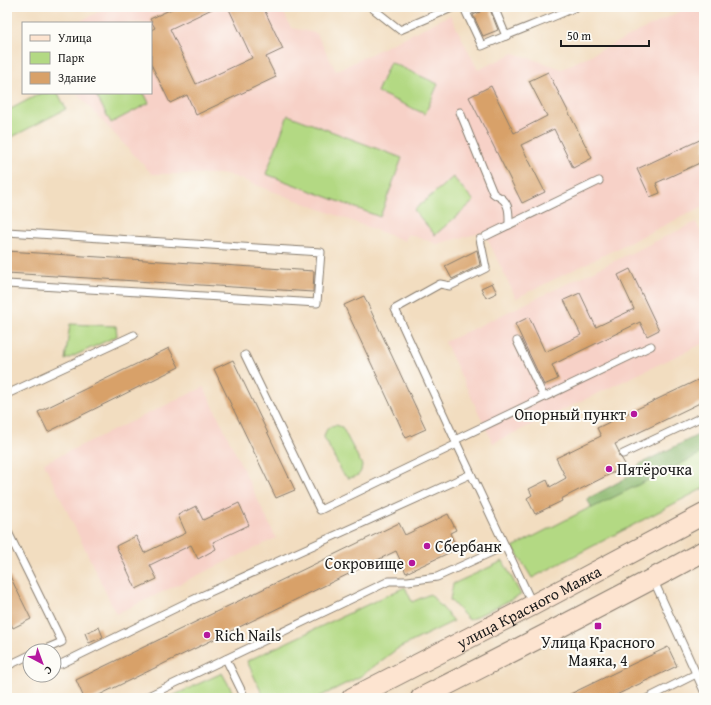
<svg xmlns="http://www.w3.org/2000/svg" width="711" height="705" font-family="'Gentium Book Plus',serif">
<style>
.built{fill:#f7d1c7}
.green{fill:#b3d983;stroke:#687a50}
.forest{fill:#8eb971;stroke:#556a46}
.building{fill:#d8a169}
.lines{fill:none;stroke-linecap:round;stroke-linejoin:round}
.lane-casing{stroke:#877c6e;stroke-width:9}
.secondary-casing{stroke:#877c6e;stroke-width:22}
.lane{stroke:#fff;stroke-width:7}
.secondary{stroke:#fde4d0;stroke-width:20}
.poi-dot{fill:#b5179e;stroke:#fdfcf7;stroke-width:1.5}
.labels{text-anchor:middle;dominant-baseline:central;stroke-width:4;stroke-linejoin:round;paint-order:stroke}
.poi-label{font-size:16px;fill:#1c1c1c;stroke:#fdfcf7;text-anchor:start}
.street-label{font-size:16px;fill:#1c1c1c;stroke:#fdfcf7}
</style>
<rect width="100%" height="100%" fill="#fdfcf7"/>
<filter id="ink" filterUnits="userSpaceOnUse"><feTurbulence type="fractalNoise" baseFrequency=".025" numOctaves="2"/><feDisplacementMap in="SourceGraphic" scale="8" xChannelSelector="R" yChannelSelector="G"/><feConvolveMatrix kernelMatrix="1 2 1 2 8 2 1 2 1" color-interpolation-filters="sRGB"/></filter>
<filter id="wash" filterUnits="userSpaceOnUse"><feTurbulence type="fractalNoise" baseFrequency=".012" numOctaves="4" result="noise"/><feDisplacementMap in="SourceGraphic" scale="16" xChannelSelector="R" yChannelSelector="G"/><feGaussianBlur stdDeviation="0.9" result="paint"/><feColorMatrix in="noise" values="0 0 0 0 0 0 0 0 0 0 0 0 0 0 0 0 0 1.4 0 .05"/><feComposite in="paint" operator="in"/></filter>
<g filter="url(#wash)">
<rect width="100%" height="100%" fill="#f2ddc0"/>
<g class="built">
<polygon points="108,7 281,7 291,28 316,33 336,71 450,15 478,70 514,53 562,69 689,7 704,7 704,206 516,298 484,232 437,244 408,234 405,241 227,174 152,174 76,93 151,93 151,23 79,23 84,19"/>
<polygon points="696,222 704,239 704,343 493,443 445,342"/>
<polygon points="204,387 276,538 116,614 44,463"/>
</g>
<g class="green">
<polygon points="390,62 438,84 425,114 377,92"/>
<polygon points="41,93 58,93 66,109 10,138 7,133 7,111"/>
<polygon points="95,93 144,93 149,103 111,123"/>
<polygon points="288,115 402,158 380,217 266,174"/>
<polygon points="453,177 474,201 435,235 414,210"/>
<polygon points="70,324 116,326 117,336 65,360"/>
<path d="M336,425L342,427L362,465C361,475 358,477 348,478L343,474L324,437C326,429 328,426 336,425Z"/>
<polygon points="704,449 704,488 532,578 513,547"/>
<polygon points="503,561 521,595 469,620 450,600 453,584"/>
<polygon points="405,587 412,602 430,594 454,621 397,649 361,676 317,698 264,698 247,661"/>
<polygon points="222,673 236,698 168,698"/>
</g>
<polygon class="forest" points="704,432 704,452 592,508 587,499 632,475 640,464"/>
<g id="blocks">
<g class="building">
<polygon points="176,7 216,7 170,29 196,84 252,58 228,7 263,7 283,49 266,57 276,77 196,115 187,95 170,103 151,64 151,30 155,28 150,19"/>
<polygon points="486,7 489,7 498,30 483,36 473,15 480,12 483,8"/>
<polygon points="548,72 592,158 573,168 554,129 521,145 545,192 522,203 469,97 491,86 514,133 547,116 529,81"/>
<polygon points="704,138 704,161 656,183 660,193 650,197 637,169"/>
<polygon points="477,250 480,265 452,279 445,266"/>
<polygon points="7,251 314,271 313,292 7,273"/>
<polygon points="630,269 659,330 647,336 640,322 552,365 558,379 544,385 515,324 529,317 545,352 581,335 564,300 580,293 596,327 634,309 618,275"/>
<polygon points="492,283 497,293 486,298 481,288"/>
<polygon points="364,296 426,429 406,438 344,305"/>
<polygon points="169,348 179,367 48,432 38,412"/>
<polygon points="233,360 295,490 276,498 214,369"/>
<polygon points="704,377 704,401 615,444 619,452 619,456 622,459 626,466 561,499 562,501 535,514 527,498 532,495 529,489 547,480 550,487 566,478 556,458 601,436 597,428"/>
<polygon points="239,503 249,525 213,542 216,549 198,559 191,545 150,565 157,579 136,589 116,546 136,536 144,553 186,533 178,515 196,506 203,520"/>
<polygon points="448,514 456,530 450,533 457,549 406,573 396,551 93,698 84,698 76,680 399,523 405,535"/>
<polygon points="7,570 31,619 13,628 7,615"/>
<polygon points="99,627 103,637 89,643 85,633"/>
<polygon points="668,647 677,666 610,698 562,698"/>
</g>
</g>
</g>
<g filter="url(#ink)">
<use href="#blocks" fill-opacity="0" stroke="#877c6e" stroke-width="1"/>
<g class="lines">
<g class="lane-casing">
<g id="lane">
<polyline points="371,7 400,30 454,7"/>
<path d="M478,7L466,12L482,46C513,32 545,21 576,7"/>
<polyline points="494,7 506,36"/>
<path d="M460,112L493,193C495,195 498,196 501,198C510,204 509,215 509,225"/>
<polyline points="7,232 321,252 317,303 7,284"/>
<polyline points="486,236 599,181"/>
<polyline points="480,239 486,268 450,286 440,284 395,309 457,444 532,603"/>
<polyline points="517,341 544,397"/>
<polyline points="245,355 320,510 457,444"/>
<polyline points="7,394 134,335"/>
<polyline points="455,440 651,346"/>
<polyline points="623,454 704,416"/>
<polyline points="7,530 62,642 41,651"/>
<polyline points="653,579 704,691"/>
<polyline points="226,659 245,698"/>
<polyline points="61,664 188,602 471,474"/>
<polyline points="7,666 30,655"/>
<polyline points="144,698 389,581 408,581 437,577 505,546"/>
<polyline points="648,698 696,674 704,675"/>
</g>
</g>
<g class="secondary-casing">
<g id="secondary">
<path id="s1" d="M352,698L533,605L704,514"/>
<path d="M421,698C516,650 611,602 704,551"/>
</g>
</g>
<use href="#lane" class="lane"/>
<use href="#secondary" class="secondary"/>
</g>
</g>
<g class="poi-dot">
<circle cx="634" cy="414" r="4"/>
<circle cx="609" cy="469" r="4"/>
<circle cx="427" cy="546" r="4"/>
<circle cx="412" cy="563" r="4"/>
<rect x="594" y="622" width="8" height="8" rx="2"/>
<circle cx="207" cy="635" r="4"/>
</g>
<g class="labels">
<g class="poi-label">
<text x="626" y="414" text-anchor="end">Опорный пункт</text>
<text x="617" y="469">Пятёрочка</text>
<text x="435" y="546">Сбербанк</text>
<text x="404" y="563" text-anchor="end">Сокровище</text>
<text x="215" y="635">Rich Nails</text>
<text x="598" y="642" text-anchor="middle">Улица Красного<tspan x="598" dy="18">Маяка, 4</tspan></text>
</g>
<g class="street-label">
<text stroke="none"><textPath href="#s1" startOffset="199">улица Красного Маяка</textPath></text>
</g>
</g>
<rect width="711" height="705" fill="none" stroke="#fdfcf7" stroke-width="24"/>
<rect x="22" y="22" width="130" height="72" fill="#fdfcf7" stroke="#a3a29f"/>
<rect x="30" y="35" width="20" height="6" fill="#fde4d0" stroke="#a3a29f"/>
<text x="58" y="42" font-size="12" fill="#1c1c1c">Улица</text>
<rect x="30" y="52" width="20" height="12" fill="#b3d983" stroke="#a3a29f"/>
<text x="58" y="62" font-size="12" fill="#1c1c1c">Парк</text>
<rect x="30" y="72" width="20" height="12" fill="#d8a169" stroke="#a3a29f"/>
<text x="58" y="82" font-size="12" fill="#1c1c1c">Здание</text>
<g transform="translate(42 663) rotate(139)"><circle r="19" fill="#fdfcf7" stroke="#a3a29f"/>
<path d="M0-3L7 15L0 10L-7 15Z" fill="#b5179e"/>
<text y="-6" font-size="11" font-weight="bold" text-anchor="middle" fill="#1c1c1c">С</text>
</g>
<path d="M561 40v6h88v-6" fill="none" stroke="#1c1c1c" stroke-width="2"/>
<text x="567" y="40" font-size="12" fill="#1c1c1c" stroke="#fdfcf7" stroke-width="3" paint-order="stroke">50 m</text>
</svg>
